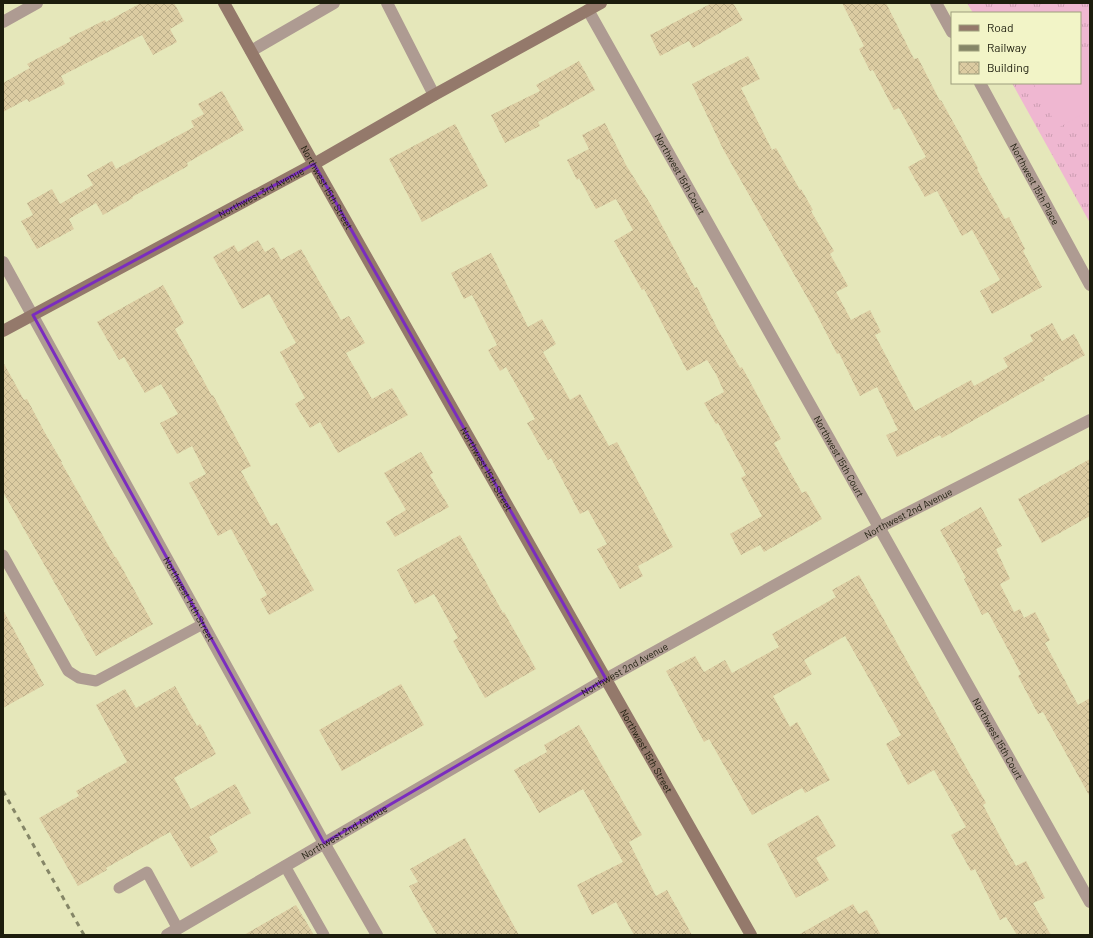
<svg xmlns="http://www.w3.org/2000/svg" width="1093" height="938" font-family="Barlow,sans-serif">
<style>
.grass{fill:url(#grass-tufts)}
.garden{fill:#efb7d1}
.building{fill:url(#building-cross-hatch)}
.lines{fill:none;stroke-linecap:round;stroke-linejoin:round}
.lane{stroke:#ae9b92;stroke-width:11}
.street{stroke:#ae9b92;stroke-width:12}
.secondary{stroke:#94796b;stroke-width:12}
.rail{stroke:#858667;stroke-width:3;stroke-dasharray:5 5;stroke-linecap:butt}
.marked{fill:none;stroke:#7b2cbf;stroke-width:3;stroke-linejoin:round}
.labels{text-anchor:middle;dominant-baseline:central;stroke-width:3.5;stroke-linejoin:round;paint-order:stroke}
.street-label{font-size:10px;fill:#1d1d0d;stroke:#f2f4c7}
</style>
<defs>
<pattern id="grass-tufts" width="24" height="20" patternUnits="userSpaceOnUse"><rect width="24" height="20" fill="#efb7d1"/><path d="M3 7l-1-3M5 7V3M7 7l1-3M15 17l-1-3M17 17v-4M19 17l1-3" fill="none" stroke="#cc9db2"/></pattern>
<pattern id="building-cross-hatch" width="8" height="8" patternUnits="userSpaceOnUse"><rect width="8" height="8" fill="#dccca2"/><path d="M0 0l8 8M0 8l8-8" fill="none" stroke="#bcaf8a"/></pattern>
</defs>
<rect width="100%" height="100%" fill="#e5e7ba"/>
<polygon class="grass" points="967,3 1090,3 1090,223 1012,83 1080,83 1080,13 973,13"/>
<polygon class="garden" points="1090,46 1090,110 1058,128 1033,83 1080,83 1080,51"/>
<g class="building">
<polygon points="141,3 174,3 184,21 170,29 177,42 153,55 142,35 61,76 65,84 29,102 27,99 3,112 3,83 30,68 27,64 71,41 69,38 105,20 106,22"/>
<polygon points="712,3 733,3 743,20 693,48 689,41 660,56 650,35"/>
<polygon points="842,3 886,3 914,59 918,58 940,101 941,100 957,129 978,168 977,169 1005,219 1009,217 1025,249 1023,251 1042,287 992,314 980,291 1000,280 972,230 962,236 937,191 925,197 908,167 926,157 899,108 894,110 873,70 870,71 859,49 864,46"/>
<polygon points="748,56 760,79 741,88 772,150 776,148 800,190 801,189 813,210 811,211 834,251 830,254 848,286 836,292 851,320 870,310 881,332 875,335 915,411 971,380 974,386 1008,367 1003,358 1033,341 1030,335 1052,323 1062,341 1074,334 1085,355 1043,378 1045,380 942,438 940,435 897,457 886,435 898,430 877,387 860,396 839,353 837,354 816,313 723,149 692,84"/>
<polygon points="579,61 595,90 538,122 540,126 505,143 491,115 540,91 536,85"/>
<polygon points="222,91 244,130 187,163 188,166 132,197 133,198 103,215 96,203 69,219 74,229 37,249 21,221 33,215 27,203 52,189 60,204 93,185 87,175 112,161 116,169 194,127 191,121 204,114 198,104"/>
<polygon points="605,123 626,165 651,205 695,288 697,287 717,328 740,368 742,367 781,439 774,443 802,493 806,491 822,519 764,552 760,545 741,555 730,534 762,516 741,478 746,475 718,423 716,424 704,403 724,392 716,374 707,360 687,371 644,289 642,290 614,241 633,230 616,199 596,209 579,178 577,180 567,160 589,149 582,135"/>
<polygon points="455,124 488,186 422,222 389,159"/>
<polygon points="258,240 265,252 274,247 281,260 301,249 341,320 349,316 365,343 346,353 372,399 392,388 408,415 338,453 320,422 310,428 295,404 305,398 280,352 296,343 269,294 242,309 213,257 234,245 238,252"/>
<polygon points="491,253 528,327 542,319 556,344 543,352 570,400 580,394 609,446 617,442 673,547 638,566 643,576 620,589 597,549 607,544 588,510 580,514 551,458 548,460 527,423 535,419 506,367 500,371 488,350 497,345 472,295 464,299 451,273"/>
<polygon points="163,285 184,323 175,329 212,396 213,395 251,466 241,471 271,526 277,523 314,590 269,615 260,599 267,595 231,529 218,536 189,483 206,474 192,446 177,454 160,423 178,414 161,384 145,393 124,357 119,360 97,322"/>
<polygon points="3,362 24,400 27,399 45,433 62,462 61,462 115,557 116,557 153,624 96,656 3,492"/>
<polygon points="421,452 433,473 430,475 449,507 395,537 386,522 406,510 384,473"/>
<polygon points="1090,459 1090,516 1042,543 1018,499"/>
<polygon points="981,507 1002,546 996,549 1010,579 1000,584 1014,612 1020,609 1024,618 1035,612 1050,640 1045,643 1078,705 1090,698 1090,797 1043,712 1038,714 1018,676 1021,674 988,612 982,615 964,579 966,578 940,530"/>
<polygon points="460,535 503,613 504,612 536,669 485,698 453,641 458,638 434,594 415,604 397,570"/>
<polygon points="859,575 986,803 983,805 1016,866 1026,861 1045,898 1033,903 1051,935 1017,935 1006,917 1000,920 975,869 971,871 951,835 966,827 934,770 908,785 886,744 901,735 845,636 804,660 812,674 773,696 790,727 797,722 830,780 805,793 802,788 752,815 709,739 704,742 666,671 695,656 704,672 725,660 732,673 779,647 772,634 836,597 832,590"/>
<polygon points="3,610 44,685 3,708"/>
<polygon points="401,684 424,725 342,771 319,730"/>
<polygon points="175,686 197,726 200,724 216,754 174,778 191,809 235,784 251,813 209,837 218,852 191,868 170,832 106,868 107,870 78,886 39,818 79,796 76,791 127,762 96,705 125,689 136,708"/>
<polygon points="579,725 642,835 629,842 656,896 667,890 692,935 634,935 616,902 592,915 577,885 623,862 583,789 539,813 514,770 547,752 544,745"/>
<polygon points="818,815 836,846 816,858 829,880 796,898 767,844"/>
<polygon points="465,838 489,881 519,935 437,935 421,908 409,886 418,882 410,869"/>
<polygon points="853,904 859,914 867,910 881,935 798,935"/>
<polygon points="296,905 314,935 244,935"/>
</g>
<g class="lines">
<g class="lane">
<polyline points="3,555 68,671 79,678 96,681 203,624"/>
<polyline points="285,866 324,935"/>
<polyline points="119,888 147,872 178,929"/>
</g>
<g class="street">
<polyline points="387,3 434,95"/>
<polyline points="936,3 952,32"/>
<path id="s1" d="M588,10L1090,902"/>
<polyline points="3,22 37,3"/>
<polyline points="251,51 334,3"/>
<path id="s2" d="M980,83L1090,285"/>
<path id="s3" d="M3,262L324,843L377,935"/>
<path id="s4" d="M167,935L606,679L880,527L1090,420"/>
</g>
<g class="secondary">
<path id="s5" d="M224,3L321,177L751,935"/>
<path id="s6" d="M3,331L314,164L434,95L601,3"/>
</g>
<polyline class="rail" points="3,791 84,935"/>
</g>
<path class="marked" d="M314,164L606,679L324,843L33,315Z"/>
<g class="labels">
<g class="street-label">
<text stroke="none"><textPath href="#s1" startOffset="188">Northwest 15th Court</textPath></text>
<text stroke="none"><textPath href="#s2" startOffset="115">Northwest 15th Place</textPath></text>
<text stroke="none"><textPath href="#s5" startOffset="211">Northwest 15th Street</textPath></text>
<text stroke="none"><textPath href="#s6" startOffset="293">Northwest 3rd Avenue</textPath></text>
<text stroke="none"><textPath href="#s1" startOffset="512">Northwest 15th Court</textPath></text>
<text stroke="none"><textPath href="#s5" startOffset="535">Northwest 15th Street</textPath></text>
<text stroke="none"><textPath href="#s4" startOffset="853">Northwest 2nd Avenue</textPath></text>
<text stroke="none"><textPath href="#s3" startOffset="385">Northwest 14th Street</textPath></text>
<text stroke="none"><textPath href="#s4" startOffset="529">Northwest 2nd Avenue</textPath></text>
<text stroke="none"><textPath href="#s1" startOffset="836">Northwest 15th Court</textPath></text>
<text stroke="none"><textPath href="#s5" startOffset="859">Northwest 15th Street</textPath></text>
<text stroke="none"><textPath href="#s4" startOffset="205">Northwest 2nd Avenue</textPath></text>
</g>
</g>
<rect width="1093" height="938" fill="none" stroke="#1d1d0d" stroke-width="8"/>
<rect x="951" y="12" width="130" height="72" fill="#f2f4c7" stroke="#9d9e7d"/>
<rect x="959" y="25" width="20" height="6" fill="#94796b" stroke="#9d9e7d"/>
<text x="987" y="32" font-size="12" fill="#1d1d0d">Road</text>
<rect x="959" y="45" width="20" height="6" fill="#858667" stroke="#9d9e7d"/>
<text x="987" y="52" font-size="12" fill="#1d1d0d">Railway</text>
<rect x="959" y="62" width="20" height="12" fill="url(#building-cross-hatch)" stroke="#9d9e7d"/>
<text x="987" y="72" font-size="12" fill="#1d1d0d">Building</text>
</svg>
